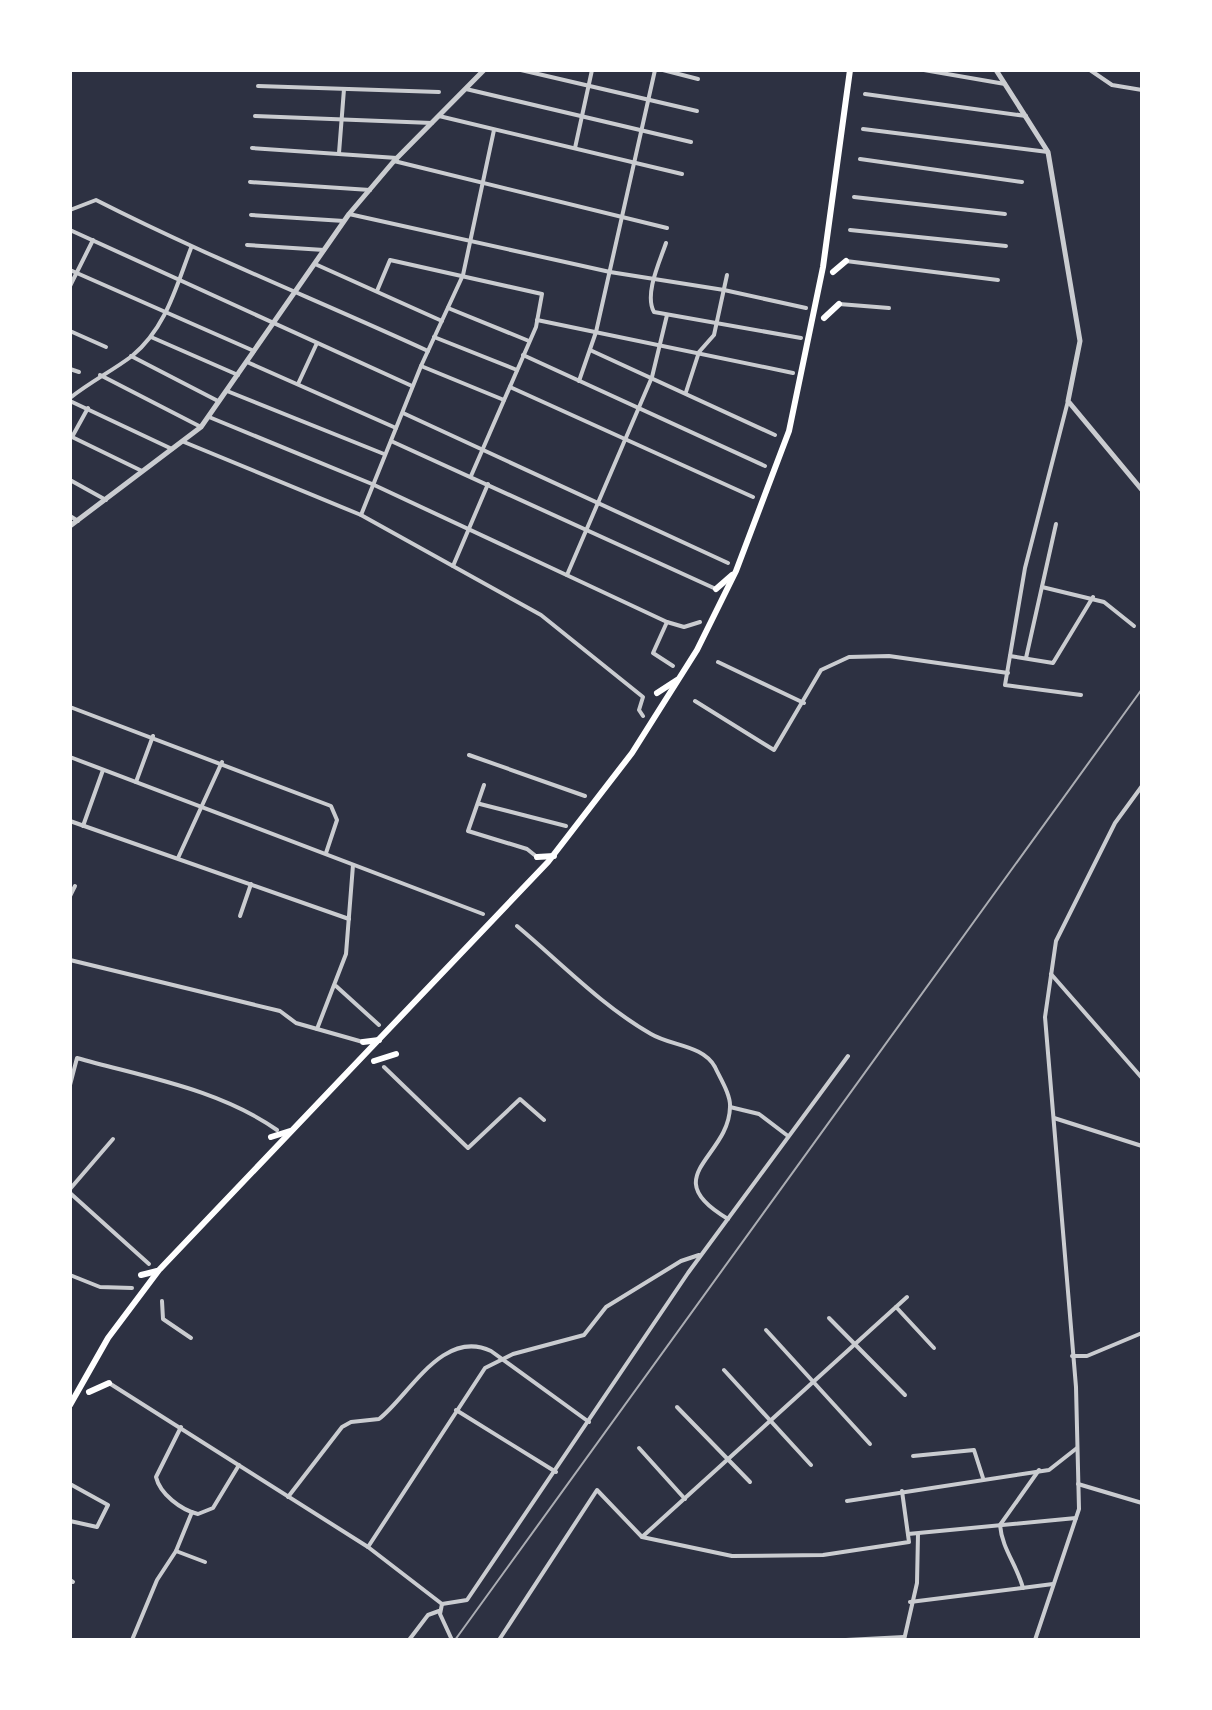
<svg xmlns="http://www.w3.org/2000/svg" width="1212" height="1710" font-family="'Titillium Web',sans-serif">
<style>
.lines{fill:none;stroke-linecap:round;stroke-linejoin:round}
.minor{stroke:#caccd0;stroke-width:4}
.tertiary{stroke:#caccd0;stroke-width:5}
.trunk{stroke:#fff;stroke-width:6}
.rail{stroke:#abadb3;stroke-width:2}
</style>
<rect width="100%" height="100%" fill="#2d3142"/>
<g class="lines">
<g class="minor">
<polyline points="521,70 697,111"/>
<polyline points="663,70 698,79"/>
<polyline points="924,70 1005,84"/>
<polyline points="1090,70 1112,85 1142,90"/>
<polyline points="258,86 439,92"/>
<polyline points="466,89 691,142"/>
<polyline points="865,94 1026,116"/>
<polyline points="255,116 432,123"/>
<polyline points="439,116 682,174"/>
<polyline points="863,129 1048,152"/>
<polyline points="252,148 397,158"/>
<polyline points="575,148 592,70"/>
<polyline points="339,153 344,89"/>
<polyline points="860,159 1022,182"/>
<polyline points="394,161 667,228"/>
<polyline points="250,182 370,190"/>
<polyline points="854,197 1005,214"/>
<path d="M70,210L96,200C204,255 317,300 428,351"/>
<polyline points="349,214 610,272 724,290 806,308"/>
<polyline points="251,215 344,221"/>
<polyline points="70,230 412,386"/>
<polyline points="850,230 1006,246"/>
<path d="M666,243C660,261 644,294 654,312L801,338"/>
<polyline points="247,245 324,250"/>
<polyline points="846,261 998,280"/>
<polyline points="315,264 442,321"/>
<polyline points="70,270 254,351"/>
<polyline points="70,286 93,240"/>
<polyline points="377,291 390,260 542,294 536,327 471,476"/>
<polyline points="839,304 889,308"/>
<polyline points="448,308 529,341"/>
<polyline points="537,320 793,373"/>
<polyline points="70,331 106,347"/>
<polyline points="151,337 238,375"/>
<polyline points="434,337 517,370"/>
<polyline points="590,350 775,435"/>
<polyline points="523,355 765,466"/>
<polyline points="131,356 218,401"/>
<polyline points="247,362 396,428"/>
<polyline points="421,366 504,400"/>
<polyline points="70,369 79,372"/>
<polyline points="100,375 201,427"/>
<polyline points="579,381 596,332 655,70"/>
<polyline points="298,384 317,343"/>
<polyline points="510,387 753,497"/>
<polyline points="227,391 384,454"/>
<polyline points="686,392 699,352 714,335 727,275"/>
<path d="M70,398C90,382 112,371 132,356C166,328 176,287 191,248"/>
<polyline points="70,401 172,449"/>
<polyline points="1068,401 1025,568 1005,685 1081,695"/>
<polyline points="403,413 728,563"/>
<polyline points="209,417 372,484 667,622 684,627 700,622"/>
<polyline points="70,436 142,471"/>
<polyline points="72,437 88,408"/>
<polyline points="391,441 716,589"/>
<polyline points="184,442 361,515 541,615 643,697 639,710 643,716"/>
<polyline points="70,480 106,500"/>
<polyline points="361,515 421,366 463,275 494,130"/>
<polyline points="70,516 78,521"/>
<polyline points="453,566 488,484"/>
<polyline points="567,575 652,377 667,315"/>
<polyline points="1042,587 1104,602 1134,626"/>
<polyline points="667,622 653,653 673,666"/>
<polyline points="1010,656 1053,663 1093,597"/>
<polyline points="1026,658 1056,524"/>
<polyline points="718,662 804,703"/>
<polyline points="695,701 774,750 821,670 849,657 889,656 1008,673"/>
<polyline points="70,707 331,806 337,820 326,853"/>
<polyline points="469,755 585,796"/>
<polyline points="70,757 483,914"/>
<polyline points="136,782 153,736"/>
<polyline points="484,785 468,831 527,849 537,857"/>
<polyline points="480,804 566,826"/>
<polyline points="70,821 349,919"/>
<polyline points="83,826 103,770"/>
<polyline points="178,858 222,762"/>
<polyline points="70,896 75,886"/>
<polyline points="240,916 251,884"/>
<path d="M517,926C560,962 602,1006 651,1034C671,1046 703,1045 715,1067C720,1078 731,1095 730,1107C729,1158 655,1176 728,1219"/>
<polyline points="70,960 280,1011 296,1023 363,1042"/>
<polyline points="1051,974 1142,1078"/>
<polyline points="336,986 379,1025"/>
<polyline points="317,1029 346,954 353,865"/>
<polyline points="384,1067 468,1148 520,1099 544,1120"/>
<path d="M70,1085L77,1058C144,1077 219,1089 277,1130"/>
<polyline points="730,1107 759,1114 788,1136"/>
<polyline points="1054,1118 1142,1146"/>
<polyline points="70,1189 113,1139"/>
<polyline points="70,1193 149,1264"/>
<polyline points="70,1275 100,1287 132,1288"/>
<polyline points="162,1301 163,1319 191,1338"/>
<polyline points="896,1307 934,1348"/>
<polyline points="829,1318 905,1395"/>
<polyline points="766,1330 870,1444"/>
<polyline points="1072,1356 1087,1356 1142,1333"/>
<polyline points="724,1370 811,1465"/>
<polyline points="109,1383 368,1547 442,1604"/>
<polyline points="677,1407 750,1482"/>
<polyline points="456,1410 556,1472"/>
<path d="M181,1427L156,1477C160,1494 181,1510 198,1514L213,1508L239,1465"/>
<polyline points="639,1448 685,1499"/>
<polyline points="913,1456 974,1450 983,1478"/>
<polyline points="70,1484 108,1505 97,1527 70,1521"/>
<polyline points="1078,1484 1142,1503"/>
<path d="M288,1497L342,1427L351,1422L379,1419C409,1396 442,1328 491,1351L589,1422"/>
<polyline points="847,1501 1049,1470 1077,1448"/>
<polyline points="192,1512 176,1551 205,1562"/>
<polyline points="908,1534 1076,1518"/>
<polyline points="642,1537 907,1297"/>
<polyline points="368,1547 485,1368 513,1354 584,1335 606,1307 681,1261 699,1255"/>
<polyline points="70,1580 73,1582"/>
<path d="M1023,1588C1017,1565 1002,1549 1000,1525L1039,1470"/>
<polyline points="910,1602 1053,1584"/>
<polyline points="442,1604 467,1600 688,1273 848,1056"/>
<polyline points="442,1604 440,1614 452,1640"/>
<polyline points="132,1640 157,1580 176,1551"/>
<polyline points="409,1640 428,1615 439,1611"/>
<polyline points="499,1640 597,1490 642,1537 732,1556 823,1555 909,1542 902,1491"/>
<polyline points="846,1640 904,1637"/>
<polyline points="904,1640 917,1583 918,1534"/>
<polyline points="1035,1640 1079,1509 1076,1387 1045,1017 1056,941 1115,823 1142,786"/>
</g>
<g class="tertiary">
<polyline points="996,70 1048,152 1080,341 1068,401 1142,490"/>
<polyline points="70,526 201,427 349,214 394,161 484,70"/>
</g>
<g class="trunk">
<polyline points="833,272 846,261"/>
<polyline points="824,318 839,304"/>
<polyline points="716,589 732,575"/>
<polyline points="657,693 677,680"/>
<polyline points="537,857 554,856"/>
<polyline points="363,1042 379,1040"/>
<polyline points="374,1061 396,1054"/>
<polyline points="271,1137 290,1131"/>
<polyline points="141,1275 157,1271"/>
<polyline points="89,1392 109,1383"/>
<polyline points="70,1405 108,1338 159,1270 548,862 632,753 697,650 736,571 789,431 823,267 850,70"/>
</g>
<polyline class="rail" points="455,1640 1142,689"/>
</g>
<rect width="1212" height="1710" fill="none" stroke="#ffffff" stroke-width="144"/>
</svg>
